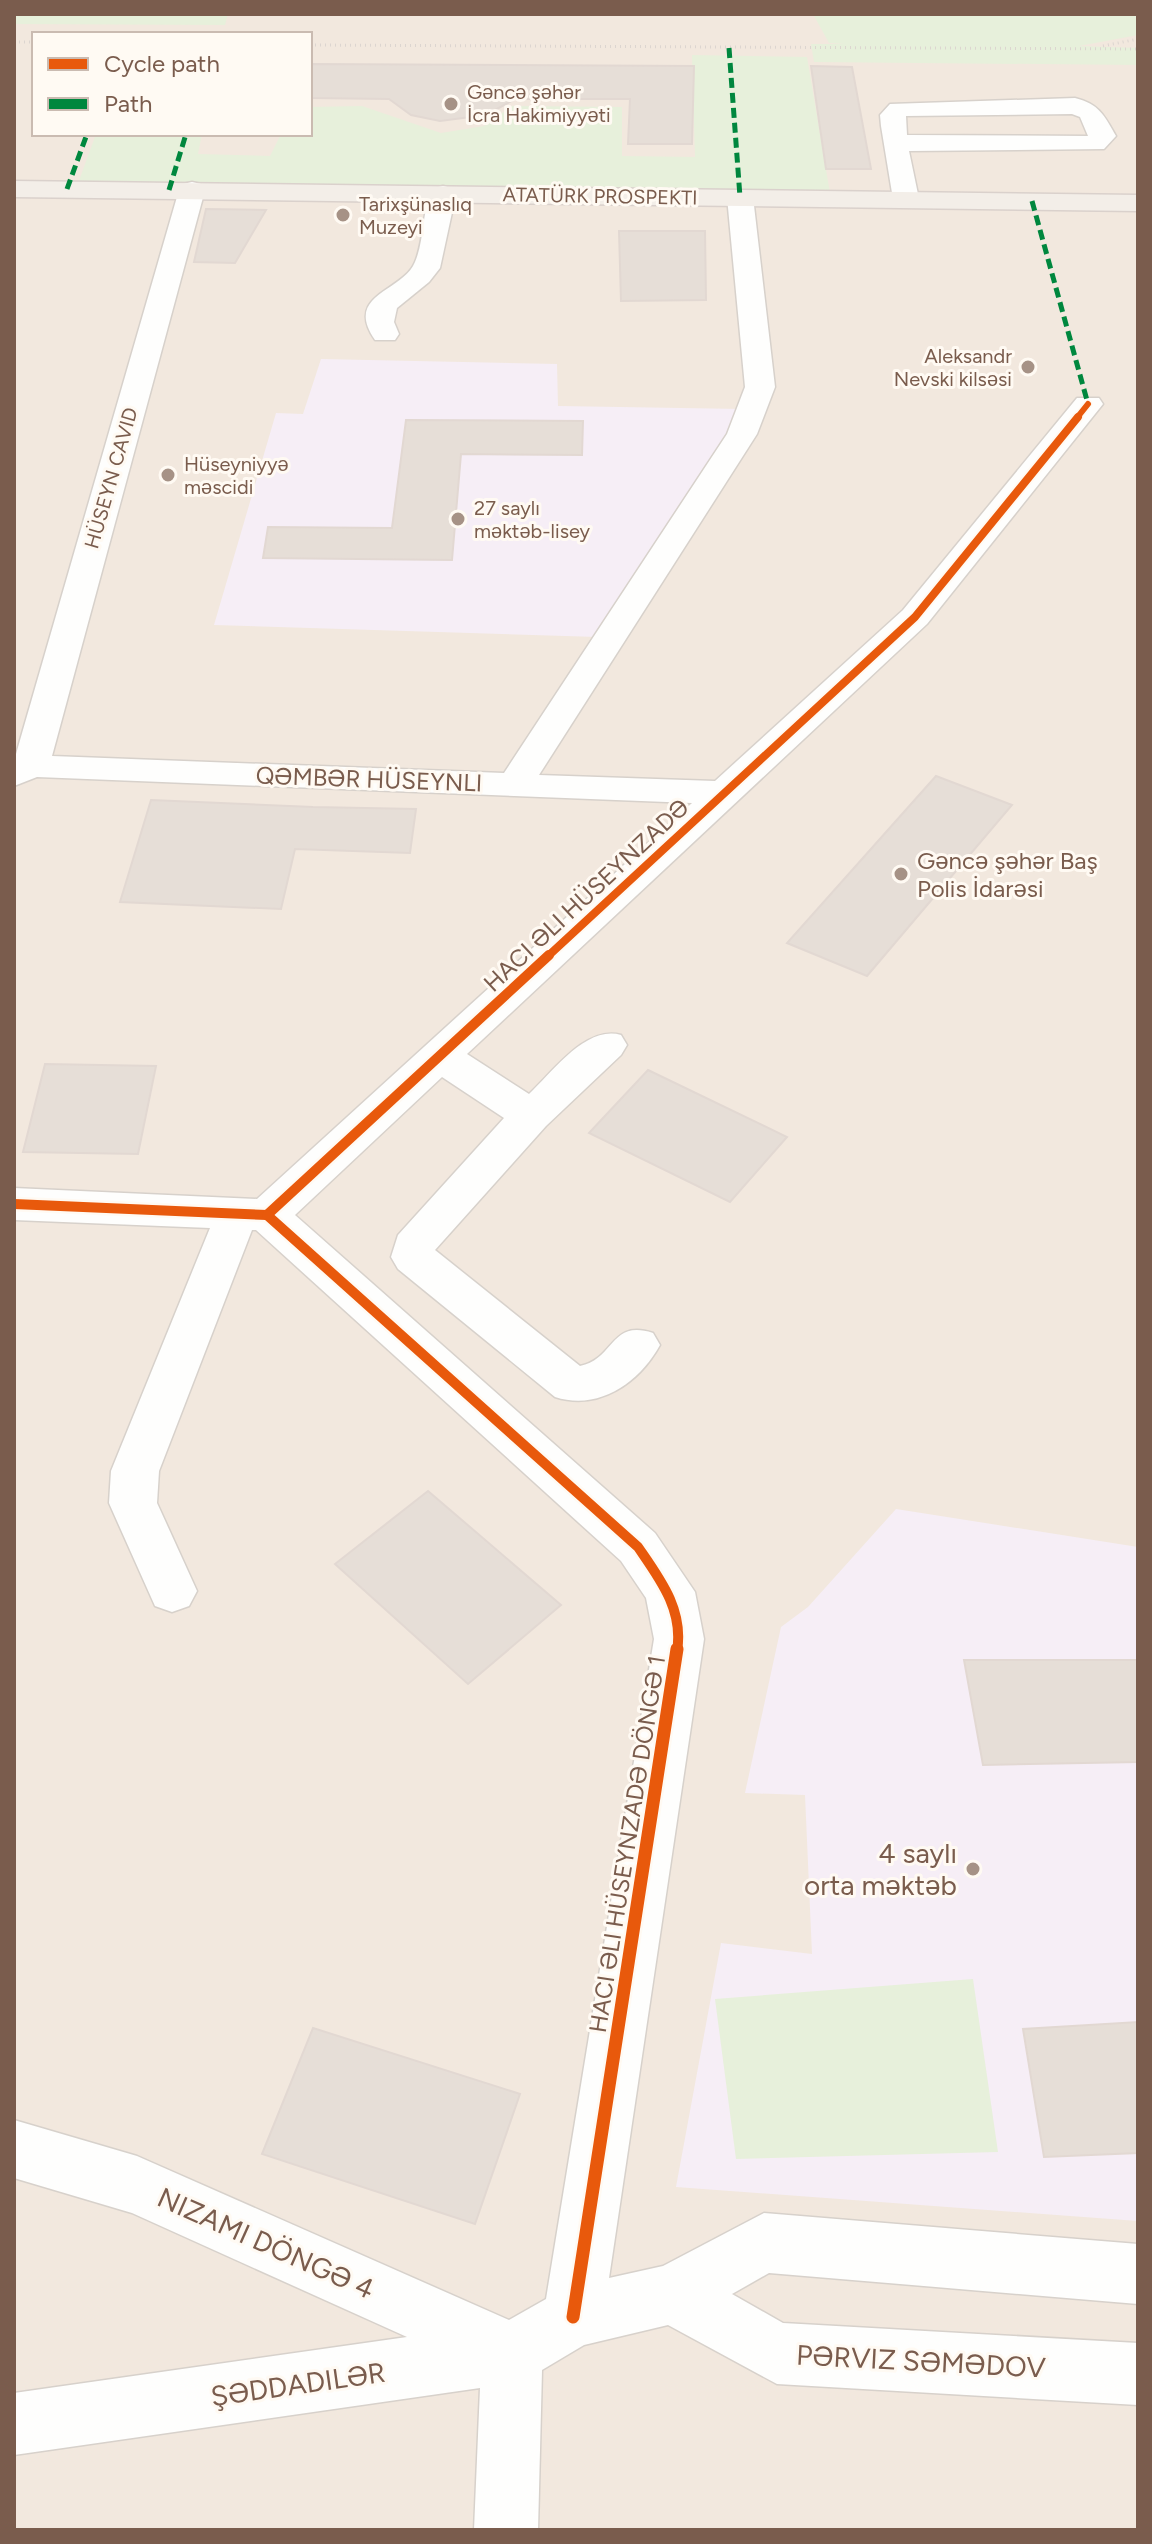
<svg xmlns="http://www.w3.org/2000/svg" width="1152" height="2544" font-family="Figtree,sans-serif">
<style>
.residential{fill:#f2e8de;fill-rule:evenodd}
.education{fill:#f6eef6}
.green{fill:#e7f0db}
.building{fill:#e6ded7;stroke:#e2d8d2;stroke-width:2}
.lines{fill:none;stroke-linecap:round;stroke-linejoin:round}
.minor-casing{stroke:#d7d1cb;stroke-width:3}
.major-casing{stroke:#dad1cc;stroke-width:3}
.path{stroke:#dcd5d0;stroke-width:3;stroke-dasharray:1 4;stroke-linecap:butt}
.minor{fill:#fefefd;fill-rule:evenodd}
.major{fill:#f3eee8;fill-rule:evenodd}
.quiet{stroke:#00873e;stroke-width:5;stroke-dasharray:10 5;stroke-linecap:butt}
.cycleway-far3-casing{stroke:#fffaf3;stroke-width:9}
.cycleway-far2-casing{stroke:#fffaf3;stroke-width:12}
.cycleway-far1-casing{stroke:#fffaf3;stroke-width:15}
.cycleway-casing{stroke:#fffaf3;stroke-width:18}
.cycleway-far3{stroke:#e8590c;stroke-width:6}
.cycleway-far2{stroke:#e8590c;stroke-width:8}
.cycleway-far1{stroke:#e8590c;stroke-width:10}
.cycleway{stroke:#e8590c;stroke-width:13}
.poi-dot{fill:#a69286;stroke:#fffaf3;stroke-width:3}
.labels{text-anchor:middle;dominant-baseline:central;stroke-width:6;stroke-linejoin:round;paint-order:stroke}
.far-poi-label{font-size:20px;fill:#7a5c4d;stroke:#fffaf3;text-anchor:start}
.far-street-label{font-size:20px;fill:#7a5c4d;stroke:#fffaf3}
.street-label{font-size:24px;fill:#7a5c4d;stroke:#fffaf3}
.poi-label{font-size:24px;fill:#7a5c4d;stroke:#fffaf3;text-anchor:start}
.near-poi-label{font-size:28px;fill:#7a5c4d;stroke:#fffaf3;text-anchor:end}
.near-street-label{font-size:28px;fill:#7a5c4d;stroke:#fffaf3}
</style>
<rect width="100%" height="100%" fill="#f9f5f0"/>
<path class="residential" d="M14,14H1138V2530H14ZM34,34H310V134H34Z"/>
<g class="education">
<polygon points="321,359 557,364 558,406 742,409 598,637 214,625 276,413 303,414"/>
<polygon points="896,1509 1138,1547 1138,2221 676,2187 721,1943 812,1954 805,1795 745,1793 781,1627 808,1607"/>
</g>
<g class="green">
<polygon points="14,14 228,14 225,25 14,24"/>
<polygon points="813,14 1138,14 1138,35 1079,46 1138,48 1138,65 814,62 811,44 845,44 829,43"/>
<polygon points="692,55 807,57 830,193 77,186 96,134 202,134 198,154 270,156 281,134 310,134 310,107 362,106 441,133 484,126 512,106 622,107 622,156 695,157"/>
<polygon points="973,1979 998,2152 736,2159 715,1999"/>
</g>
<g class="building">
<polygon points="310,64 694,66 692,144 628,144 630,99 515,99 486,115 440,121 411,115 389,99 310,98"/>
<polygon points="811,66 852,67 871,169 826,169"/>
<polygon points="206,209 266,210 235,263 194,262"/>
<polygon points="619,231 705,231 706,300 621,301"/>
<polygon points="406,420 583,421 582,455 461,454 452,560 263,558 268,527 392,528"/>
<polygon points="936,776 1012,805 867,976 787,943"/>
<polygon points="151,800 313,807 416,809 410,853 295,849 281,909 120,902"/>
<polygon points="45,1064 156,1066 138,1154 23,1152"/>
<polygon points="648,1070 787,1137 730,1202 589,1133"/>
<polygon points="428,1491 561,1605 468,1684 335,1564"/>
<polygon points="964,1660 1138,1660 1138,1762 983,1765"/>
<polygon points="1138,2022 1138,2153 1044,2157 1023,2029"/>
<polygon points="313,2028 520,2094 475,2224 262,2154"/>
</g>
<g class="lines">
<g class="minor-casing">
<g id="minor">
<path d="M1075,98C1099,104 1104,115 1116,136L1104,149L909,151L919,199L915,205H897L893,199L881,126L880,115L890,104ZM1072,114L1080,117L1088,136L907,135L906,116Z"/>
<path d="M192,182L201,184L205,190L52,756L504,773L727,434L745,387L727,197L731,191H749L753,197L775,387L757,434L539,775L715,781L903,610L1077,398H1099L1103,404L927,624L467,1054L529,1094C553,1072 586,1025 621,1035L627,1045L621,1055L546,1126L435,1250L580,1366C615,1359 610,1319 653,1333L660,1345C639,1383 599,1411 555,1397L398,1269L391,1257L398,1235L504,1118L442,1077L295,1215L655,1533L695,1592L704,1639L609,2278L663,2266L764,2213L1138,2244V2304L769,2273L732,2294L783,2323L1138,2343V2405L777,2384L668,2325L584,2345L542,2370L538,2530H474L480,2388L14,2455V2393L407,2337L132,2213L14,2178V2120L137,2156L509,2320L546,2299L654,1639L646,1598L621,1561L256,1230H252L159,1471L157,1503L197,1591L189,1606L172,1612L155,1606L109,1503L111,1471L210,1228L14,1220V1188L257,1199L692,803L37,777L14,786V761L179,190L183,184Z"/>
<path d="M443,186L452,188L456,194L440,268L429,282L397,308L394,322L399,334L395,340H375C343,294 403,292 415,262C424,241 422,216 430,194L434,188Z"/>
</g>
</g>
<g class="major-casing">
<polygon id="major" points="14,181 1138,195 1138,211 14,197"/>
</g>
<g class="path">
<polyline points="14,42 34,42"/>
<polyline points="310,45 1138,49"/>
<polyline points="1103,46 1138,39"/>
</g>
<use href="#minor" class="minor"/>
<use href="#major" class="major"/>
<g class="quiet">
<polyline points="729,48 740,197"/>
<polyline points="67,189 87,134"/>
<polyline points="169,190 186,134"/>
<polyline points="1032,201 1088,404"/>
</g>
<g class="cycleway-far3-casing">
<polyline id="cycleway-far3" points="1076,419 1088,404"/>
</g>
<g class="cycleway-far2-casing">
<polyline id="cycleway-far2" points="547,957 915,617 1078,417"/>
</g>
<g class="cycleway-far1-casing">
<g id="cycleway-far1">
<polyline points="14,1204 267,1215 549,955"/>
<path d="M267,1215L638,1547C660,1579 684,1610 677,1651"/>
</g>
</g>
<g class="cycleway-casing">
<polyline id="cycleway" points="573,2317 677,1649"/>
</g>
<use href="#cycleway-far3" class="cycleway-far3"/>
<use href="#cycleway-far2" class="cycleway-far2"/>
<use href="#cycleway-far1" class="cycleway-far1"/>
<use href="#cycleway" class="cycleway"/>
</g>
<g class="poi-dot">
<circle cx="451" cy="104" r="8"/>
<circle cx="343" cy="215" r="8"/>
<circle cx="1028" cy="367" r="8"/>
<circle cx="168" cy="475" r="8"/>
<circle cx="458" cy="519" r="8"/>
<circle cx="901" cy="874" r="8"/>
<circle cx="973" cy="1869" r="8"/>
</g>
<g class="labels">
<g class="far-poi-label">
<text x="467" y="92">Gəncə şəhər<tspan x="467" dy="23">İcra Hakimiyyəti</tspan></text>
<text x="359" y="204">Tarixşünaslıq<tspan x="359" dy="23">Muzeyi</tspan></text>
<text x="1012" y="356" text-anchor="end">Aleksandr<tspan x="1012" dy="23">Nevski kilsəsi</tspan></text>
<text x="184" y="464">Hüseyniyyə<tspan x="184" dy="23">məscidi</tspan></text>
<text x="474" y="508">27 saylı<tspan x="474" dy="23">məktəb-lisey</tspan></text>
</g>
<g class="far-street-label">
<text transform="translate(600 196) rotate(1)">ATATÜRK PROSPEKTI</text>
<text transform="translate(111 478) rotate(-74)">HÜSEYN CAVID</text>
</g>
<g class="street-label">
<text transform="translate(369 779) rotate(2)">QƏMBƏR HÜSEYNLI</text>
<text transform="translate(586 895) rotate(-43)">HACI ƏLI HÜSEYNZADƏ</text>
<text transform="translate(627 1844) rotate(-81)">HACI ƏLI HÜSEYNZADƏ DÖNGƏ 1</text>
</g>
<g class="poi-label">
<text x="917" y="860">Gəncə şəhər Baş<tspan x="917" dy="28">Polis İdarəsi</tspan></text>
</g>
<g class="near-poi-label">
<text x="957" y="1853">4 saylı<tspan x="957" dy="32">orta məktəb</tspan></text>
</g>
<g class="near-street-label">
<text transform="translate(266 2243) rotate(24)">NIZAMI DÖNGƏ 4</text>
<text transform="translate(921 2361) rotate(3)">PƏRVIZ SƏMƏDOV</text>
<text transform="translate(298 2384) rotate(-8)">ŞƏDDADILƏR</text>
</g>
</g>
<rect width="1152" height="2544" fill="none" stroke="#7a5c4d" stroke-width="32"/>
<rect x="32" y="32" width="280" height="104" fill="#fffaf3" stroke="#cabbb1" stroke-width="2"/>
<rect x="48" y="58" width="40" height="12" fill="#e8590c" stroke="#cabbb1" stroke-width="2"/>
<text x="104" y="72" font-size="24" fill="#7a5c4d">Cycle path</text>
<rect x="48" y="98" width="40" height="12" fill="#00873e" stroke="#cabbb1" stroke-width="2"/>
<text x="104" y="112" font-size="24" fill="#7a5c4d">Path</text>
</svg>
